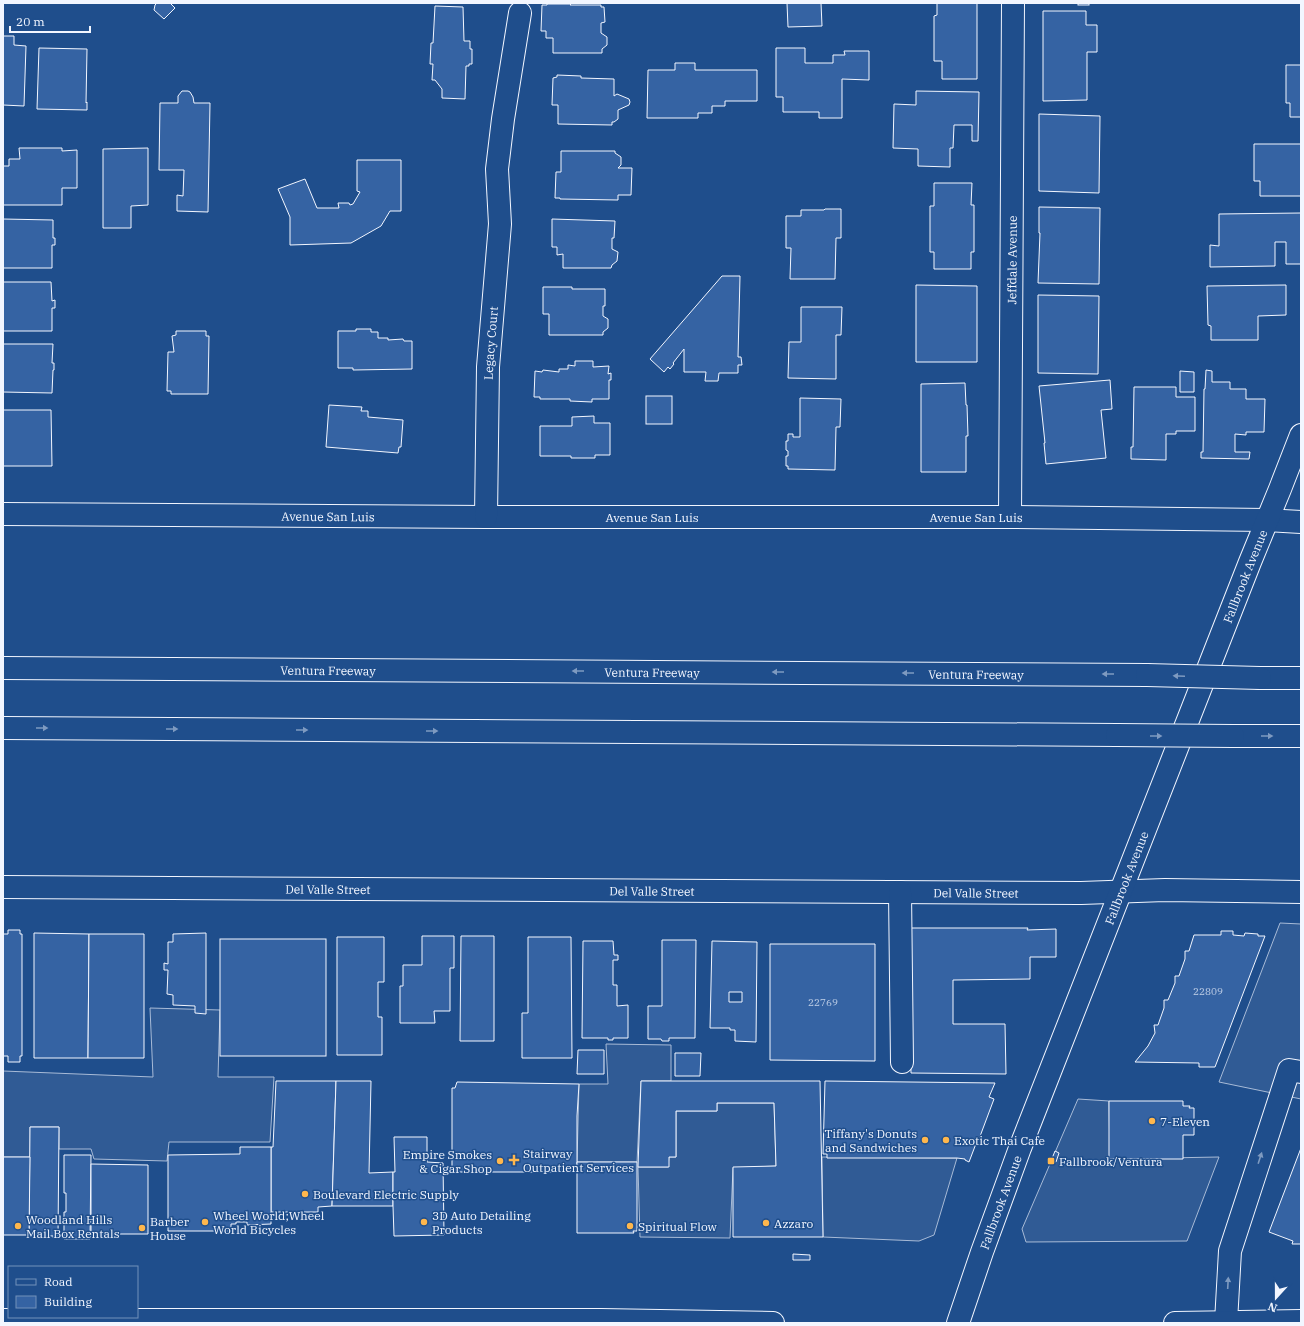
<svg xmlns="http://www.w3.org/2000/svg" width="1304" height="1326" font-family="'IBM Plex Serif',serif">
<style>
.built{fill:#305b95;stroke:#a8bbd7}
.building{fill:#3563a3;stroke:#f2f6ff;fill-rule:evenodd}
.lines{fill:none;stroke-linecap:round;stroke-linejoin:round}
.minor-casing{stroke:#f2f6ff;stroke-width:24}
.major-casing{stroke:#f2f6ff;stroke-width:24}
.highway-casing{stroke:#f2f6ff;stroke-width:24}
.minor{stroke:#1f4e8c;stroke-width:22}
.major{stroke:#1f4e8c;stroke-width:22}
.highway{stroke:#1f4e8c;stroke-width:22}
.highway-bridge-casing{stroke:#f2f6ff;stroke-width:24;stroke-linecap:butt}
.highway-bridge{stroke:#1f4e8c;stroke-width:22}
.oneway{fill:#7e9ac0}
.poi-dot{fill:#ffb74d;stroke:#1f4e8c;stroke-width:1.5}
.labels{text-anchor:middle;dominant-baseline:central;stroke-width:3;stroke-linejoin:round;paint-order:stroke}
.number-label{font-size:10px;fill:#c3d1e8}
.street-label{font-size:12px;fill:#f2f6ff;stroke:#1f4e8c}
.poi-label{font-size:12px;fill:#f2f6ff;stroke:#1f4e8c;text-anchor:start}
</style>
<rect width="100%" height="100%" fill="#1f4e8c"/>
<g class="built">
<polygon points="1280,923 1301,924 1301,1099 1219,1082"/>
<polygon points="150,1008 220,1010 218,1077 274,1077 270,1142 169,1142 167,1161 94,1159 91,1149 59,1149 59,1127 30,1127 30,1157 3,1157 3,1071 153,1077"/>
<polygon points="606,1044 671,1045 671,1081 641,1081 637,1162 577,1162 579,1084 608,1084"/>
<polygon points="1078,1099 1109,1101 1110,1159 1219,1157 1187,1241 1026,1242 1022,1229"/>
<polygon points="717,1103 774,1103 776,1166 733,1168 730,1238 640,1237 638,1167 668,1167 669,1157 676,1157 676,1111 717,1111"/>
<polygon points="822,1157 957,1158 934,1235 919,1241 823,1237"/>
</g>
<g class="building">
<polygon points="157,3 170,3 175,8 164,19 154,10 155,5"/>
<polygon points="787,3 821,3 822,26 788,27"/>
<polygon points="937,3 977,3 977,79 942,79 942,61 934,61 934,16 937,15"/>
<rect x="1078" y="3" width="11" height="2"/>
<polygon points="547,4 571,4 570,5 601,5 601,7 604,7 605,22 601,23 601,33 607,37 607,45 602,49 602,53 553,53 553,38 546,38 546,31 541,31 542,5 547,5"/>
<polygon points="435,6 463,7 464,41 470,41 470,49 472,49 472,64 469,64 469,66 466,66 465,99 442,98 442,89 435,80 432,80 433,64 430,64 431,43 433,43"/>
<polygon points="1043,11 1086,11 1086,25 1097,25 1097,52 1087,52 1087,100 1043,101"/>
<polygon points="3,36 14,36 14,45 26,46 24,106 3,105"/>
<polygon points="39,48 87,49 86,103 87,102 87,110 37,109"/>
<polygon points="776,48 805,48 805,63 833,63 833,55 845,55 844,51 869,51 869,80 842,79 842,118 819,118 819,112 783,112 783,97 776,97"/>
<polygon points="675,63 695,63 695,70 757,70 757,101 725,101 725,106 712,106 712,113 698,113 698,118 647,118 648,70 675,70"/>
<polygon points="1286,65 1301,65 1301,117 1290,117 1290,103 1286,103"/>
<polygon points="557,75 581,76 581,78 614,79 614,96 617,94 629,99 630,102 629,105 618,110 618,119 614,122 612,122 612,125 558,124 558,105 552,105 553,78 557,77"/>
<polygon points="182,91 188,91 190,92 193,97 194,103 210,103 208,212 177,211 177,195 183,196 184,170 159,170 160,103 178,103 178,96"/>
<polygon points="916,91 979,92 978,141 972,141 972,125 954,125 953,148 950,148 950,167 918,166 918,149 893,148 894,104 916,105"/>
<polygon points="1039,114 1100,116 1099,193 1039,191"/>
<polygon points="1254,144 1301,144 1301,196 1260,196 1260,181 1254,181"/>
<polygon points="19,148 62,148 62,151 77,150 77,188 62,188 62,205 3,205 3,166 9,166 9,159 20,159"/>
<polygon points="148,148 148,205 131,206 131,228 103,228 103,149"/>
<polygon points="561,151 615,151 615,153 621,157 621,165 618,168 632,168 631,195 618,195 618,200 560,199 560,198 555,198 556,172 561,172"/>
<polygon points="357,160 401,160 401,211 390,211 381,226 351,243 290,245 290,217 278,189 305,179 317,208 339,208 338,203 349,203 350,205 353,204 360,192 357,191"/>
<polygon points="934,183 972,183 971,205 974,205 974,252 971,252 971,269 934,269 934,252 930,252 930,206 934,206"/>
<polygon points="1039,207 1100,208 1099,284 1038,283 1040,233 1039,233"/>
<polygon points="825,209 841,209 841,238 836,238 835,279 790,279 791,248 786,248 786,216 801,216 801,210 824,210"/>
<polygon points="1301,213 1301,264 1286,264 1286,242 1275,242 1275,266 1210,267 1210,245 1219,246 1219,214"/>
<polygon points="3,219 53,220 53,238 55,238 55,245 52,245 52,268 3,268"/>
<polygon points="552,219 615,221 614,238 612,238 612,249 618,252 617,261 612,265 611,268 563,268 563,254 557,255 557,247 552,247"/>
<polygon points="722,276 740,276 738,357 741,357 742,365 738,365 738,373 719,373 718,381 705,381 706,372 684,372 684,349 673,363 674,364 670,369 668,367 664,372 650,359"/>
<polygon points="3,282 51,282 52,301 55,300 55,308 52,308 52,331 3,331"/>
<polygon points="916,285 977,286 977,362 916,362"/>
<polygon points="1286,285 1286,315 1258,316 1258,340 1211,340 1211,326 1208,325 1207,286"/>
<polygon points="543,287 572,287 572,289 605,289 605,306 603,306 603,316 608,319 608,328 603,332 603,335 549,335 549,314 543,314"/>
<polygon points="1038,295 1099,296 1098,374 1038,373"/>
<polygon points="801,307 842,307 841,335 836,335 836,379 788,378 789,342 801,342"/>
<polygon points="356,329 371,329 371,332 378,332 378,338 388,338 388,340 403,339 404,341 412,341 412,369 353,370 353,368 338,368 338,331 356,331"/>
<polygon points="176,331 206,331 206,336 209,336 208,394 171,394 171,391 167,391 168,352 174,352 172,336 176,335"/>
<polygon points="3,344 53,344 52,363 54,363 54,370 53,370 52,393 3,392"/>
<polygon points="575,361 593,361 593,367 609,366 608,374 611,373 611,380 609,380 609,399 592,399 592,402 570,401 570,399 540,399 540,397 534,397 535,371 542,372 543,370 559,372 559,369 568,369 568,365 575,366"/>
<polygon points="1206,370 1212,371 1212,382 1230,382 1230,389 1246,389 1246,399 1265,399 1264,432 1246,432 1246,435 1235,434 1235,452 1250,452 1249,459 1201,458 1201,452 1203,452 1204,389 1205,389"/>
<polygon points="1180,371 1194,372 1194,392 1180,392"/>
<polygon points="1110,380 1112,409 1101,410 1106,458 1046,464 1044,443 1045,443 1039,386"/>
<polygon points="965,383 966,405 967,405 968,436 966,436 966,472 921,472 921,384"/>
<polygon points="1134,387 1176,387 1176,397 1195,397 1195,431 1176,431 1176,434 1166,434 1166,460 1131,459 1131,447 1133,447"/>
<rect x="646" y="396" width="26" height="28"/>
<polygon points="800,398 841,399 840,427 836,427 835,470 788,469 788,466 786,466 786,456 788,456 788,451 786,450 786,441 788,441 788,434 793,434 793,437 800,437"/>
<polygon points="329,405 362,407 361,411 368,411 368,417 403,420 401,447 399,447 398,453 326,447"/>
<polygon points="3,410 51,410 52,466 3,466"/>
<polygon points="594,416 594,423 610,423 610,455 595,455 595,458 571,458 571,456 540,456 540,426 572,426 572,417"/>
<polygon points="909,928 1028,928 1027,930 1056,929 1056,957 1030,957 1030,979 953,980 953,1024 1005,1024 1006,1074 911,1073"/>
<polygon points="8,930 20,930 20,934 22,934 22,1056 20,1056 20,1062 8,1062 8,1056 3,1056 3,934 8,934"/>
<polygon points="1221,931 1233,931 1233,935 1244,936 1245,933 1258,934 1258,936 1265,936 1215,1067 1199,1067 1199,1063 1135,1062 1148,1046 1155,1033 1154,1025 1158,1025 1164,1008 1164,1000 1168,1000 1175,983 1175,976 1179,976 1185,959 1185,951 1189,951 1194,935 1221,935"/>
<polygon points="34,933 89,934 88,1058 34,1058"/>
<polygon points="206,933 206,1014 195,1013 195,1006 173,1005 173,995 167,994 168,970 164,970 164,963 168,964 168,942 173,942 173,934"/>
<polygon points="89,934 144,934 144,1058 88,1058"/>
<polygon points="422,936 454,936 454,968 450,968 450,1011 434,1011 435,1023 400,1023 400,986 403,986 403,965 422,965"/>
<polygon points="461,936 494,936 494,1041 460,1041"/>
<polygon points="337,937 384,937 384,982 378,982 378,1017 382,1017 382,1055 337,1055"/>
<polygon points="528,937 571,937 572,1058 522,1058 522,1013 528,1013"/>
<rect x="220" y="939" width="106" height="117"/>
<polygon points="662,940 696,940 695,1038 669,1038 669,1041 662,1041 661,1039 648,1039 648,1006 662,1006"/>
<polygon points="583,941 613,941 614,955 618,955 618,960 613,960 613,985 617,985 617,1006 628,1005 628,1038 613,1038 613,1040 608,1040 608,1038 582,1038"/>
<path d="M712,941L757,942L756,1042L735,1041V1030H730V1028H710ZM729,992H742V1002H729Z"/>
<polygon points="770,944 875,944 875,1061 770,1060"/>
<polygon points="578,1050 604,1050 604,1074 577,1074"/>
<polygon points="675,1053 701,1053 700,1076 675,1076"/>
<polygon points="276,1081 336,1081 332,1206 318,1207 318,1212 271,1212 271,1147 273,1147"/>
<polygon points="336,1081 371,1081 369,1173 393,1172 393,1206 332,1206"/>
<polygon points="641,1081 820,1081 823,1237 733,1237 733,1167 776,1166 774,1103 717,1103 717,1111 676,1111 676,1157 669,1157 669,1167 638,1167"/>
<polygon points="825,1081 995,1083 989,1097 994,1099 979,1139 975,1138 975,1140 977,1141 969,1162 965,1160 965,1159 957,1158 827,1158 827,1154 823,1154"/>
<polygon points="457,1082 579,1084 577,1116 577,1172 455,1172 455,1169 452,1169 452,1088 455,1088"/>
<polygon points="1109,1101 1183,1101 1183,1106 1190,1106 1189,1108 1194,1108 1194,1135 1183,1135 1183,1159 1109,1159"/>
<polygon points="30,1127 59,1127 58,1237 53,1238 53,1236 29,1235"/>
<polygon points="394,1137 427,1137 427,1162 443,1163 444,1235 394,1236 393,1206 393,1172 395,1172"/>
<polygon points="240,1147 271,1147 271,1224 247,1225 247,1222 236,1222 236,1224 231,1224 231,1231 168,1231 168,1155 240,1154"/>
<polygon points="1301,1148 1301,1244 1292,1244 1293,1241 1269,1232"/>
<polygon points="1055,1151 1059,1153 1056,1162 1051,1161"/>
<polygon points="64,1155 91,1155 90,1239 64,1239 64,1212 66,1212 66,1193 64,1193"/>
<polygon points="3,1157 30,1157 29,1235 3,1235"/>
<polygon points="577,1162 637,1162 637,1231 633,1231 634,1233 577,1233"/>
<polygon points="91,1164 148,1165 148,1234 91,1234"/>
<polygon points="793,1254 810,1255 810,1260 793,1260"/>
</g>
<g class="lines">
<g class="minor-casing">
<g id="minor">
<path id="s1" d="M3,514L486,517H1010L1267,520L1301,522"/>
<path id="s2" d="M486,517L488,367L500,224L497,169L503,119L520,13"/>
<path id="s3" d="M1010,517L1013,3"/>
<path id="s4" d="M3,887L1081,893L1165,890L1301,892"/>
<polyline points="900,892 902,1062"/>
<polyline points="1226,1322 1230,1251 1289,1070 1301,1072"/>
<path id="s5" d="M958,1323L982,1252L1020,1148L1250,562L1280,489L1301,435"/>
</g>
</g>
<g class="major-casing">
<g id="major">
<polyline points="3,1320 601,1320 773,1323"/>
<polyline points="1175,1323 1301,1321"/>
</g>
</g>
<g class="highway-casing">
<g id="highway">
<path id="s6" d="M3,668L1147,675"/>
<polyline points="1260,678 1301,678"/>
<polyline points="3,728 1117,735"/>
<polyline points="1233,736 1301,736"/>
</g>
</g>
<use href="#minor" class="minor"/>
<use href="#major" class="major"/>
<use href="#highway" class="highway"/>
<g class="highway-bridge-casing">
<g id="highway-bridge">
<polyline points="1147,675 1260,678"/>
<polyline points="1117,735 1233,736"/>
</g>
</g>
<use href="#highway-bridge" class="highway-bridge"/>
</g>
<defs><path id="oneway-solid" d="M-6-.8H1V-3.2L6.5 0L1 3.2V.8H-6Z"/></defs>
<g class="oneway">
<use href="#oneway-solid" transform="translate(578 671) rotate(-180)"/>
<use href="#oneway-solid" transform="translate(778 672) rotate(-180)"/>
<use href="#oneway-solid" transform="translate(908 673) rotate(-180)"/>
<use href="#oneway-solid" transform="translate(1108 674) rotate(-180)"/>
<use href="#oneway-solid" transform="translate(1179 676) rotate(-178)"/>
<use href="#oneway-solid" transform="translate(42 728)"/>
<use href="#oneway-solid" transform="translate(172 729)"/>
<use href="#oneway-solid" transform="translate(302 730)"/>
<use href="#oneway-solid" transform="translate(432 731)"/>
<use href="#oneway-solid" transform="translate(1156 736)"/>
<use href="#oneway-solid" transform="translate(1267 736)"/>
<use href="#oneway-solid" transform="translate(1260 1158) rotate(-72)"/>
<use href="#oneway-solid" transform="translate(1228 1283) rotate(-87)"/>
</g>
<g class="poi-dot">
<circle cx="1152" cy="1121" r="4"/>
<circle cx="925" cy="1140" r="4"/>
<circle cx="946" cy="1140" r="4"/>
<path d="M512 1154h4v4h4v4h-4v4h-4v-4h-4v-4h4z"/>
<circle cx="500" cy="1161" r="4"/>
<rect x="1047" y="1157" width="8" height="8" rx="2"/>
<circle cx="305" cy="1194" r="4"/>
<circle cx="205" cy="1222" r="4"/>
<circle cx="424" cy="1222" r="4"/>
<circle cx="766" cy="1223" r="4"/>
<circle cx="18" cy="1226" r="4"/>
<circle cx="630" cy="1226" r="4"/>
<circle cx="142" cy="1228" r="4"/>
</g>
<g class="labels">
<g class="number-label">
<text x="1208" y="991">22809</text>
<text x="823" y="1002">22769</text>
</g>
<g class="street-label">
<text stroke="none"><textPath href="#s3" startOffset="257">Jeffdale Avenue</textPath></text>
<text stroke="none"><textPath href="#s2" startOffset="174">Legacy Court</textPath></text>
<text stroke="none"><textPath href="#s1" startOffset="325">Avenue San Luis</textPath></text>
<text stroke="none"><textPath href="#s1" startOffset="649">Avenue San Luis</textPath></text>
<text stroke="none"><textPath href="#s1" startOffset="973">Avenue San Luis</textPath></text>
<text stroke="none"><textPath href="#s5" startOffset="800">Fallbrook Avenue</textPath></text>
<text stroke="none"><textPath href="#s6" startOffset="325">Ventura Freeway</textPath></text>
<text stroke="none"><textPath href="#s6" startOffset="649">Ventura Freeway</textPath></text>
<text stroke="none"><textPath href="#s6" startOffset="973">Ventura Freeway</textPath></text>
<text stroke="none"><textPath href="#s5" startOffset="476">Fallbrook Avenue</textPath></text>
<text stroke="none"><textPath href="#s4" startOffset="325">Del Valle Street</textPath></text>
<text stroke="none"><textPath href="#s4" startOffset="649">Del Valle Street</textPath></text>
<text stroke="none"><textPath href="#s4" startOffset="973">Del Valle Street</textPath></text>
<text stroke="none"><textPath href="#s5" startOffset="128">Fallbrook Avenue</textPath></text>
</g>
<g class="poi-label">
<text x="1160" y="1121">7-Eleven</text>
<text x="917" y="1133" text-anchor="end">Tiffany's Donuts<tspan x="917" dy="14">and Sandwiches</tspan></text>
<text x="954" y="1140">Exotic Thai Cafe</text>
<text x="523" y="1153">Stairway<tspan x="523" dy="14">Outpatient Services</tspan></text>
<text x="492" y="1154" text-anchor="end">Empire Smokes<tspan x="492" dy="14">&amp; Cigar Shop</tspan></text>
<text x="1059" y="1161">Fallbrook/Ventura</text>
<text x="313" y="1194">Boulevard Electric Supply</text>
<text x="213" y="1215">Wheel World;Wheel<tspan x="213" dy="14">World Bicycles</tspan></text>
<text x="432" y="1215">3D Auto Detailing<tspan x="432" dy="14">Products</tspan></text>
<text x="26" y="1219">Woodland Hills<tspan x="26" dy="14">Mail Box Rentals</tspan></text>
<text x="150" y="1221">Barber<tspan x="150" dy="14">House</tspan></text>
<text x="774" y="1223">Azzaro</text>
<text x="638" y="1226">Spiritual Flow</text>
</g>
</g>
<rect width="1304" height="1326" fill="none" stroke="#f2f6ff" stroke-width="8"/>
<rect x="8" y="1266" width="130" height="52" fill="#1f4e8c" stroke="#7391ba"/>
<rect x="16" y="1279" width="20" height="6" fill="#1f4e8c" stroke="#7391ba"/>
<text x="44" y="1286" font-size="12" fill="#f2f6ff">Road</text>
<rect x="16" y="1296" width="20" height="12" fill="#3563a3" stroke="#7391ba"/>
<text x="44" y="1306" font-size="12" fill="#f2f6ff">Building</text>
<g transform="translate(1276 1298) rotate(201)" stroke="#1f4e8c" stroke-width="3" paint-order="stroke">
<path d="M0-3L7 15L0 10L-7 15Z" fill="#f2f6ff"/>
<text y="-6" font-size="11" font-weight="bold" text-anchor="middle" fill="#f2f6ff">N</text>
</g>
<path d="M10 26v6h80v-6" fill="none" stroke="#f2f6ff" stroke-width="2"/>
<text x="16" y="26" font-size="12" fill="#f2f6ff" stroke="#1f4e8c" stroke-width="3" paint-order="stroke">20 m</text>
</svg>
